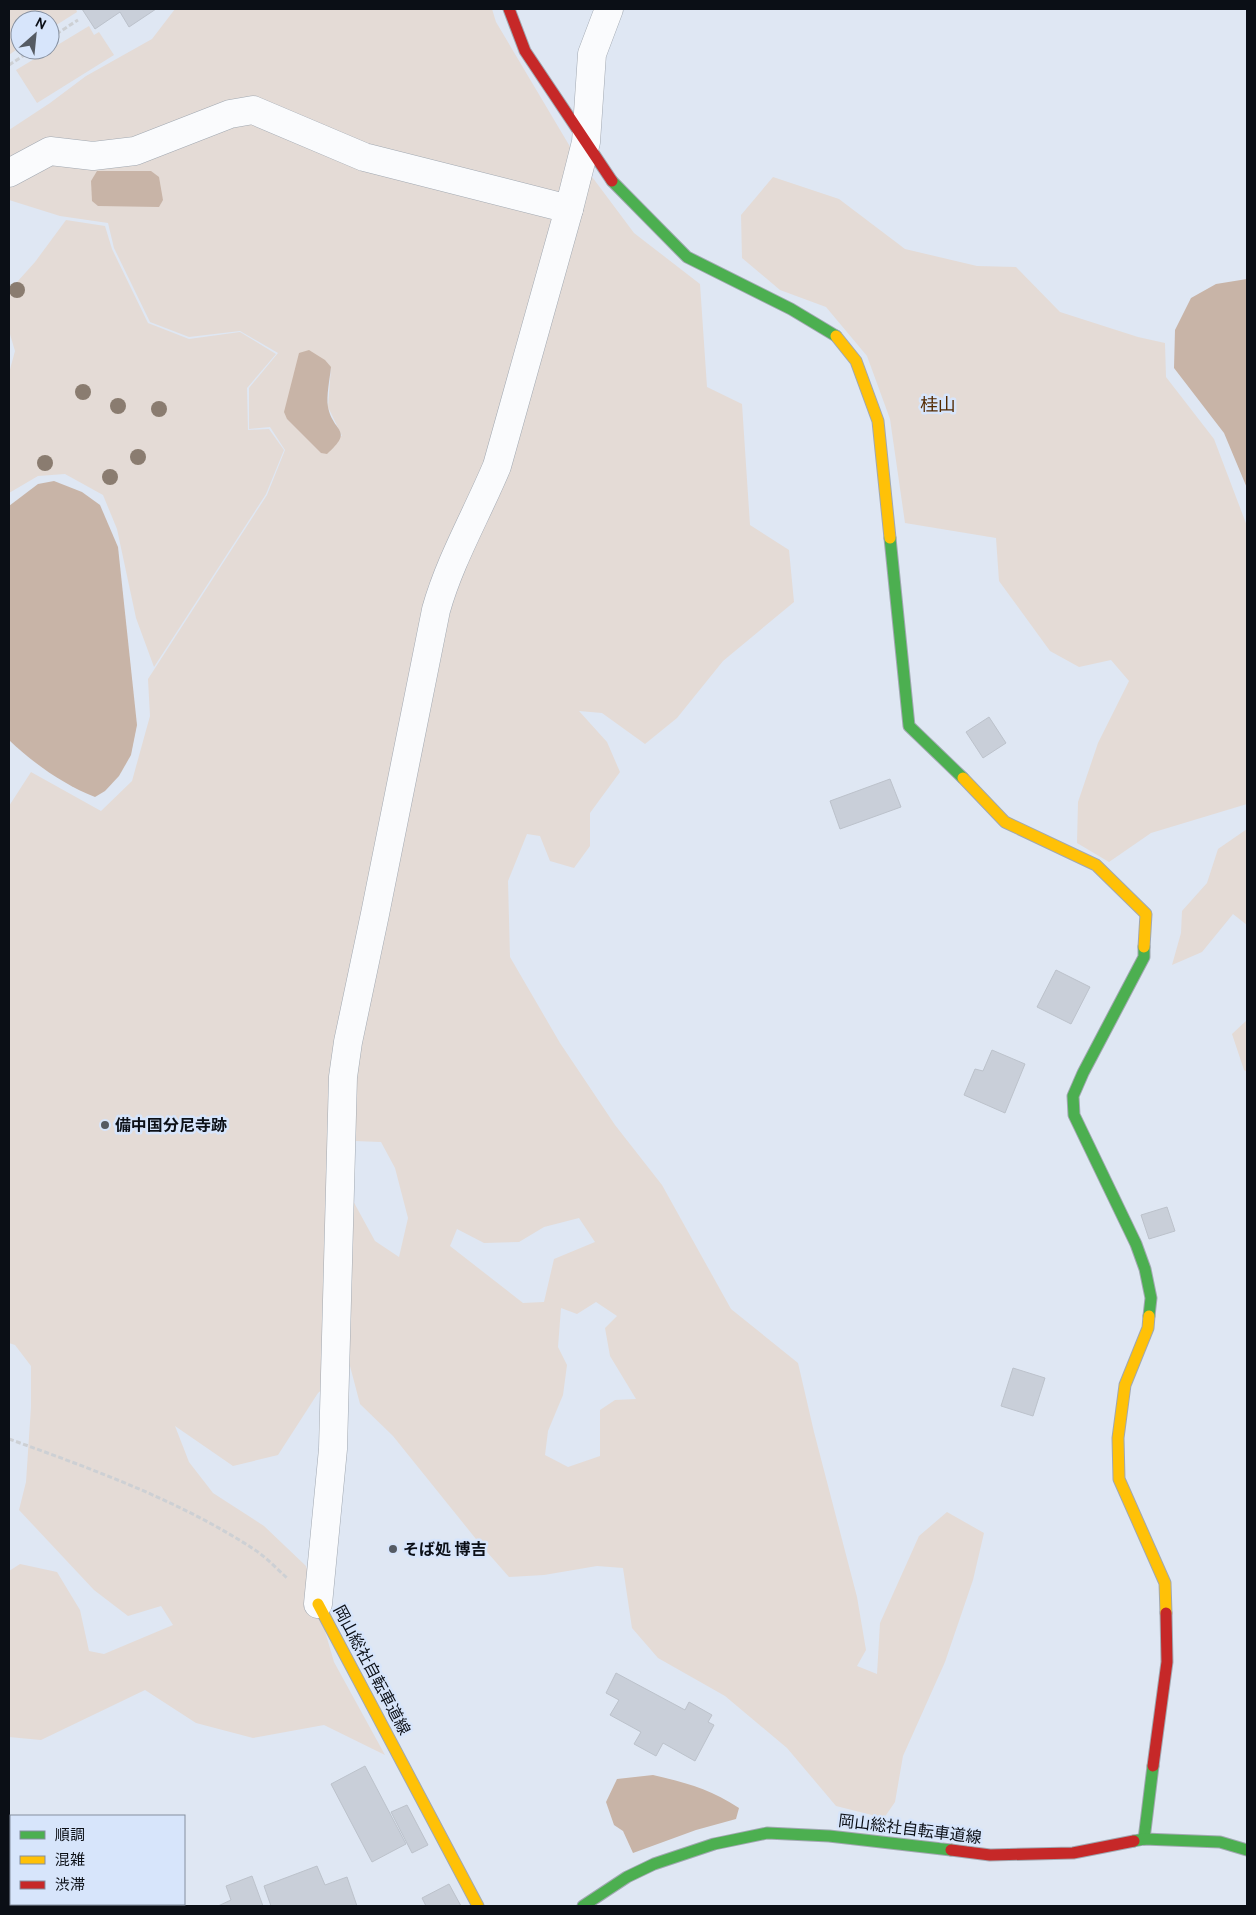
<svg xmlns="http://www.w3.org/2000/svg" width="1256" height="1915" font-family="Cabin,'Noto Sans JP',sans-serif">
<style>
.green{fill:#e4dbd6;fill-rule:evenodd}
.water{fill:#c8b4a7}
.building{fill:#c9cfd9;stroke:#bcc2cb}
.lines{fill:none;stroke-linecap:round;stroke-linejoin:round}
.street-casing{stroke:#a1a8b1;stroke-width:29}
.fast-casing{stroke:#a1a8b1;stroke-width:13}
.slow-casing{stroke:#a1a8b1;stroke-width:13}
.jam-casing{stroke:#a1a8b1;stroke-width:13}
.path{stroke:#cdd0d4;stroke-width:3;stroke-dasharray:5 2.5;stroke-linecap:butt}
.street{stroke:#fafbfd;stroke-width:28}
.fast{stroke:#4caf50;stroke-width:11}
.slow{stroke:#ffc107;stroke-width:11}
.jam{stroke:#c62828;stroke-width:11}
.tree{fill:#8a7c70}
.poi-dot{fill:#555b63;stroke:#d7e5fb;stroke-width:2}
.labels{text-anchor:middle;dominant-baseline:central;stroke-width:5;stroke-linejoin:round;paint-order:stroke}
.poi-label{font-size:16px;font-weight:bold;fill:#0b0f16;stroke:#d7e5fb;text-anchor:start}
.street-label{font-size:16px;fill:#0b0f16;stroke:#d7e5fb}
.neighbourhood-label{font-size:18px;fill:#522900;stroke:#d7e5fb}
</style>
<rect width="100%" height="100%" fill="#dfe7f3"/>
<g class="green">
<polygon points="9,9 76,9 77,12 50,29 50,20 20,20 20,47 9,55"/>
<path d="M175,9H492L496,22L572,150L634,233L700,284L707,387L742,404L750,525L789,550L794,602L723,661L677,718L645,744L602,713L579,711L607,742L620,772L590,813V846L574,868L550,861L540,836L527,834L508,881L510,957L560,1043L615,1125L662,1185L731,1309L798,1363L814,1432L857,1597L866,1650L857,1666L877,1674L880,1623L919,1536L947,1512L984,1533L973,1580L945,1662L903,1756L895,1802L884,1818L836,1806L787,1748L725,1696L658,1658L632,1628L623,1568L597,1566L544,1575L509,1577L480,1544L393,1436L360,1404L350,1366L318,1393L278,1455L233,1466L175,1426L189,1462L213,1493L264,1526L306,1566L334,1662L385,1755L324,1725L253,1738L196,1723L145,1690L41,1740L9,1737V1571L20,1564L57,1572L80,1610L89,1651L104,1654L173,1625L161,1606L128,1616L94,1590L19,1510L26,1482L31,1407V1366L15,1345L9,1343V806L31,772L101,811L132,781L150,716L148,679L267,495L285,450L270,427L249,429V388L278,353L240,331L189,337L150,322L114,248L108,223L60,216L9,200V130L50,103L86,76L152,39ZM331,367L328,407L342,436L287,419ZM354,1141L381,1142L395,1168L408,1218L399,1257L375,1241L352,1199ZM579,1218L595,1242L554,1259L544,1302L523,1303L450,1246L457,1229L484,1243L519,1242L544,1227ZM596,1302L617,1316L605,1328L610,1356L636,1399L615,1400L600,1410V1456L568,1467L545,1455L548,1431L563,1395L567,1365L558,1347L561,1308L577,1314Z"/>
<polygon points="89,26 94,35 99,32 114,55 37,103 16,70"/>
<polygon points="773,177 839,199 905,249 977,266 1016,267 1060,312 1138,337 1165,343 1166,377 1214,439 1247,526 1247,804 1151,833 1109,862 1077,843 1078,802 1098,743 1129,681 1111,660 1079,667 1050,651 999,581 996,538 905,523 890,419 867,356 826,307 780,290 742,258 741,215"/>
<polygon points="66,220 105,226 112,249 148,323 189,339 240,332 276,354 247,388 248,430 269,429 284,450 266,494 154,667 136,618 117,529 103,495 65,474 38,476 9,493 9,373 15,351 9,331 9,291 35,262"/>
<polygon points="1247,829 1247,925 1233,914 1202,952 1172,965 1181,933 1182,911 1207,883 1218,849"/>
<polygon points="1247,1020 1247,1072 1244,1070 1232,1034"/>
</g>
<g class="water">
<polygon points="97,171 151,171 159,177 163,200 159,207 98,206 92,201 91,181"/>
<polygon points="1247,279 1247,488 1224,433 1174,368 1175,330 1191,298 1216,284"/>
<path d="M309,350L325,360L331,367C330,378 326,396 328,407C333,433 355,429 327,454L321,453L287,419L284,412L299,353Z"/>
<path d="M54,481L82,492L100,505L118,547L137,725L131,755L119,776L105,791L95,797C64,785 33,763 9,740V506L38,484Z"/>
<path d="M653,1775C687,1783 710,1789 739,1808L736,1819L696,1830L633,1853L623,1831L614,1825L606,1802L617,1779Z"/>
</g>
<g class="building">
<polygon points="82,9 156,9 129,27 120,12 95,29"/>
<polygon points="989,717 1006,743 983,758 966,732"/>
<polygon points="890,779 901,807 840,829 830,801"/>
<polygon points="1056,970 1090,987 1071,1024 1037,1007"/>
<polygon points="992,1050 1025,1064 1005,1113 964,1095 975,1069 983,1071"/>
<polygon points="1167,1207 1175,1231 1149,1239 1141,1215"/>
<polygon points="1013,1368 1045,1378 1033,1416 1001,1406"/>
<polygon points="616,1673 685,1710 689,1702 712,1715 708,1722 714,1725 695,1761 663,1743 656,1756 634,1744 641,1732 610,1715 619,1700 606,1693"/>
<polygon points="365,1766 406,1844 372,1862 331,1784"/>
<polygon points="407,1805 428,1845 412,1853 391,1812"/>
<polygon points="317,1866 325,1885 347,1877 357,1906 271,1906 264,1886"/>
<polygon points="252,1876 263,1906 218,1906 231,1900 226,1886"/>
<polygon points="449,1884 461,1906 426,1906 422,1898"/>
</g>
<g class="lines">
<g class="street-casing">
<g id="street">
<polyline points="9,173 50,151 93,156 135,151 230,114 253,110 364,157 569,209"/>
<path d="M318,1604L333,1449L343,1077L348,1042L375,914L436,610C450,560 477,514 497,466L569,209L586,142L592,54L609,9"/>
</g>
</g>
<g class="fast-casing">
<g id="fast">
<polyline points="612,181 687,257 791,309 836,336"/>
<polyline points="890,538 909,726 963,778"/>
<polyline points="1144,947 1144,957 1083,1073 1073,1096 1074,1115 1136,1244 1145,1269 1151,1298 1149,1316"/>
<polyline points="1144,1839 1153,1766"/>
<polyline points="1134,1841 1144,1839 1220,1842 1247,1850"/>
<polyline points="583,1906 627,1877 654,1864 714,1844 767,1833 829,1836 951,1850"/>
</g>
</g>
<g class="slow-casing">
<g id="slow">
<polyline points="836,336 856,361 878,421 890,538"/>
<polyline points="963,778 1005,822 1096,865 1146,914 1144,947"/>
<polyline points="1149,1316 1148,1328 1125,1385 1118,1438 1119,1479 1165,1583 1166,1613"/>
<polyline points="318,1604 478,1906"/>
</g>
</g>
<g class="jam-casing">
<g id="jam">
<polyline points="509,9 525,51 612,181"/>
<polyline points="1153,1766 1167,1662 1166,1613"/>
<polyline points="951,1850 990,1855 1073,1853 1134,1841"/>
</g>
</g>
<g class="path">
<polyline points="50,38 78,20"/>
<polyline points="9,65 32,50"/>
<path d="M9,1439C92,1469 178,1500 252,1548C265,1556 276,1568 287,1578"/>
</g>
<use href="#street" class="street"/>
<use href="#fast" class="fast"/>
<use href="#slow" class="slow"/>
<use href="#jam" class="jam"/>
</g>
<g class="tree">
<circle cx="17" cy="290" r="8"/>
<circle cx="83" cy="392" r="8"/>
<circle cx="118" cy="406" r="8"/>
<circle cx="159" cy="409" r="8"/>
<circle cx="138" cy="457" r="8"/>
<circle cx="45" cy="463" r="8"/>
<circle cx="110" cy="477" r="8"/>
</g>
<g class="poi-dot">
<circle cx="105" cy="1125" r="5"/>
<circle cx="393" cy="1549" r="5"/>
</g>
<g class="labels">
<g class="poi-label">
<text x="115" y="1125">備中国分尼寺跡</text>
<text x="403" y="1549">そば処 博吉</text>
</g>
<g class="street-label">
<text transform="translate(372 1670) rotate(62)">岡山総社自転車道線</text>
<text transform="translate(910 1829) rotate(7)">岡山総社自転車道線</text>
</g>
<g class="neighbourhood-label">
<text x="938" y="405">桂山</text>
</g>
</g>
<rect width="1256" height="1915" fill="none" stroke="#0b0f16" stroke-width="20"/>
<rect x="10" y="1815" width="175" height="90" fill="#d7e5fb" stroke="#858f9f"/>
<rect x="20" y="1831" width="25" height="8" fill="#4caf50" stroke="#858f9f"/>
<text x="55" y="1840" font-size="15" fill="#0b0f16">順調</text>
<rect x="20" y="1856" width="25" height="8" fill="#ffc107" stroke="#858f9f"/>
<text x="55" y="1865" font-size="15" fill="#0b0f16">混雑</text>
<rect x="20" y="1881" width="25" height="8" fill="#c62828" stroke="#858f9f"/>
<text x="55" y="1890" font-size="15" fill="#0b0f16">渋滞</text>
<g transform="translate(35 35) rotate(27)"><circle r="24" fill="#d7e5fb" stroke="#858f9f"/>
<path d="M0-4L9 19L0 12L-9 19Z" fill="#555b63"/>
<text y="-8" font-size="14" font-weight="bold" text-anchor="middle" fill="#0b0f16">N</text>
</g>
</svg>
